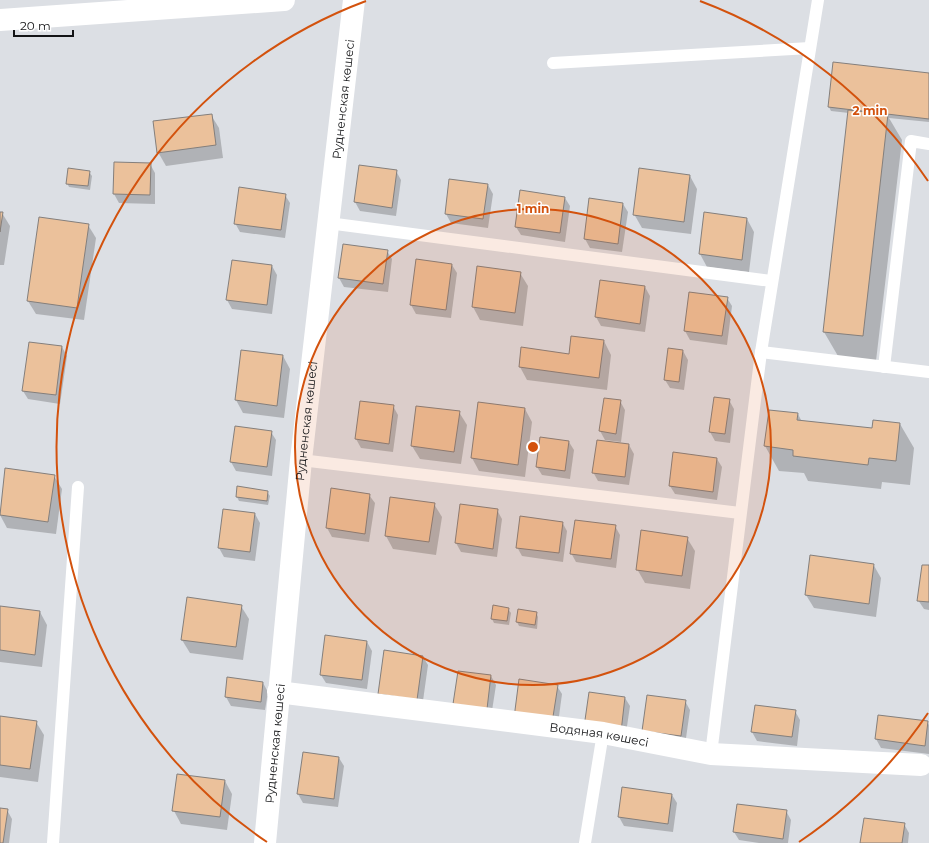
<svg xmlns="http://www.w3.org/2000/svg" width="929" height="843" font-family="Montserrat,sans-serif">
<style>
.shadow{fill:#0003}
.building{fill:#ebc19b;stroke:#847f7c}
.lines{fill:none;stroke-linecap:round;stroke-linejoin:round}
.lane{stroke:#fff;stroke-width:12}
.street{stroke:#fff;stroke-width:22}
.secondary{stroke:#fff;stroke-width:22}
.ring{fill:none;stroke:#d3520d;stroke-width:2}
.labels{text-anchor:middle;dominant-baseline:central;stroke-width:3;stroke-linejoin:round;paint-order:stroke}
.street-label{font-size:12px;fill:#131416;stroke:#fff}
.centre{fill:#d3520d;stroke:#fff;stroke-width:2}
.ring-label{font-size:12px;text-anchor:middle;font-weight:bold;fill:#d3520d;stroke:#fff;stroke-width:3;stroke-linejoin:round;paint-order:stroke}
</style>
<rect width="100%" height="100%" fill="#dcdfe4"/>
<g class="shadow">
<polygon points="834,63 929,74 929,122 889,118 902,140 876,361 838,356 824,332 849,113 831,111 829,107"/>
<polygon points="211,115 219,128 223,158 166,166 158,152"/>
<polygon points="115,163 150,164 155,173 155,204 119,203 114,194"/>
<polygon points="360,166 396,171 401,180 396,216 360,211 355,202"/>
<polygon points="89,172 92,176 90,190 69,187 67,183"/>
<polygon points="690,176 697,189 691,234 642,228 634,214"/>
<polygon points="488,185 493,194 488,228 451,223 446,214"/>
<polygon points="285,195 290,203 285,238 240,232 235,223"/>
<polygon points="565,198 570,206 565,242 521,235 516,227"/>
<polygon points="623,204 628,212 622,252 590,248 585,239"/>
<polygon points="0,213 2,213 10,226 4,265 0,265"/>
<polygon points="747,219 754,232 749,272 707,267 700,254"/>
<polygon points="88,225 96,238 84,320 36,314 28,301"/>
<polygon points="387,251 392,259 388,292 344,287 339,278"/>
<polygon points="233,261 272,266 277,275 272,314 232,309 227,300"/>
<polygon points="452,265 457,273 451,318 416,314 411,305"/>
<polygon points="520,273 528,286 523,326 480,320 473,307"/>
<polygon points="645,287 650,296 645,332 601,326 596,317"/>
<polygon points="727,298 732,306 727,345 690,340 685,331"/>
<polygon points="604,341 611,355 607,390 527,380 520,367 570,355"/>
<polygon points="62,347 67,356 60,404 28,399 23,391"/>
<polygon points="683,351 688,360 684,390 670,388 665,380"/>
<polygon points="283,356 290,369 284,418 243,413 236,400"/>
<polygon points="715,398 729,400 734,409 730,443 715,441 710,432"/>
<polygon points="605,399 620,401 625,410 621,442 605,440 600,431"/>
<polygon points="479,403 525,409 532,422 525,477 479,471 472,458"/>
<polygon points="393,406 398,415 393,452 361,448 356,439"/>
<polygon points="459,412 467,425 461,464 420,459 412,446"/>
<polygon points="798,414 802,422 873,430 900,424 914,448 910,485 882,482 881,489 808,481 804,473 779,471 765,446"/>
<polygon points="271,432 276,440 272,476 236,471 231,462"/>
<polygon points="569,442 574,450 570,479 542,475 537,467"/>
<polygon points="629,445 634,454 629,485 598,481 593,472"/>
<polygon points="717,459 722,467 717,500 675,494 670,486"/>
<polygon points="6,469 54,476 62,489 56,534 7,528 0,515"/>
<polygon points="238,488 267,492 270,496 268,505 239,501 237,497"/>
<polygon points="332,490 369,495 375,503 369,542 332,537 327,528"/>
<polygon points="391,498 434,504 442,517 436,555 393,549 386,536"/>
<polygon points="461,505 497,510 502,519 497,557 461,552 456,543"/>
<polygon points="255,514 260,523 255,561 224,557 219,548"/>
<polygon points="562,522 567,531 563,562 522,556 517,547"/>
<polygon points="615,526 620,535 616,568 576,562 571,553"/>
<polygon points="687,538 695,551 690,589 645,583 637,569"/>
<polygon points="811,556 873,564 881,578 876,617 814,608 806,595"/>
<polygon points="929,566 929,610 924,609 918,600"/>
<polygon points="241,606 249,619 243,660 190,653 182,640"/>
<polygon points="0,607 40,612 47,625 42,667 0,662"/>
<polygon points="508,609 511,613 509,625 494,623 492,619"/>
<polygon points="518,610 536,612 538,617 537,629 519,626 517,622"/>
<polygon points="367,642 372,651 367,689 326,683 321,675"/>
<polygon points="423,657 428,665 422,708 379,694"/>
<polygon points="491,676 496,685 491,717 454,704"/>
<polygon points="263,683 268,692 265,710 231,706 226,697"/>
<polygon points="557,686 562,694 557,731 515,718"/>
<polygon points="625,698 630,706 625,740 591,735"/>
<polygon points="685,701 690,710 685,745 643,731"/>
<polygon points="795,711 800,720 797,746 757,741 752,732"/>
<polygon points="879,716 927,722 929,725 929,754 881,748 876,739"/>
<polygon points="0,717 36,722 44,735 38,782 0,777"/>
<polygon points="339,758 344,766 338,807 303,803 298,794"/>
<polygon points="225,781 232,794 227,830 181,824 174,811"/>
<polygon points="623,788 672,795 677,803 673,832 624,826 619,817"/>
<polygon points="0,809 7,810 12,819 9,843 0,843"/>
<polygon points="786,811 791,820 788,843 759,843 739,840 734,832"/>
<polygon points="904,824 909,833 908,843 862,843"/>
</g>
<g class="building">
<polygon points="833,62 929,73 929,119 828,107"/>
<polygon points="848,110 888,114 863,336 823,332"/>
<polygon points="212,114 216,145 157,153 153,121"/>
<polygon points="114,162 151,163 150,195 113,194"/>
<polygon points="359,165 397,170 392,208 354,202"/>
<polygon points="68,168 90,171 88,186 66,184"/>
<polygon points="639,168 690,175 684,222 633,215"/>
<polygon points="449,179 488,184 483,219 445,214"/>
<polygon points="239,187 286,194 281,230 234,224"/>
<polygon points="520,190 565,197 560,233 515,227"/>
<polygon points="589,198 623,203 618,244 584,239"/>
<polygon points="0,212 3,212 0,232"/>
<polygon points="704,212 747,218 742,260 699,254"/>
<polygon points="39,217 89,224 77,308 27,301"/>
<polygon points="343,244 388,250 383,284 338,278"/>
<polygon points="416,259 452,264 446,310 410,305"/>
<polygon points="232,260 272,265 267,305 226,300"/>
<polygon points="477,266 521,272 515,313 472,307"/>
<polygon points="600,280 645,286 640,324 595,317"/>
<polygon points="689,292 728,297 722,336 684,331"/>
<polygon points="571,336 604,340 599,378 519,367 521,347 569,354"/>
<polygon points="29,342 62,346 56,395 22,391"/>
<polygon points="668,348 683,350 679,382 664,380"/>
<polygon points="241,350 283,355 277,406 235,400"/>
<polygon points="714,397 730,399 725,434 709,432"/>
<polygon points="604,398 621,400 616,434 599,431"/>
<polygon points="360,401 394,405 389,444 355,439"/>
<polygon points="478,402 525,408 518,465 471,458"/>
<polygon points="416,406 460,411 454,452 411,446"/>
<polygon points="769,410 798,413 797,420 872,428 873,420 900,423 896,461 869,458 868,465 793,456 793,450 764,446"/>
<polygon points="235,426 272,431 267,467 230,462"/>
<polygon points="540,437 569,441 565,471 536,467"/>
<polygon points="597,440 629,444 625,477 592,473"/>
<polygon points="673,452 717,458 713,492 669,486"/>
<polygon points="5,468 55,475 48,522 0,515"/>
<polygon points="237,486 268,491 267,501 236,497"/>
<polygon points="331,488 370,494 365,534 326,528"/>
<polygon points="390,497 435,503 429,542 385,536"/>
<polygon points="460,504 498,509 493,549 455,543"/>
<polygon points="223,509 255,513 250,552 218,548"/>
<polygon points="520,516 563,522 559,553 516,548"/>
<polygon points="575,520 616,525 611,559 570,554"/>
<polygon points="641,530 688,537 682,576 636,570"/>
<polygon points="810,555 874,564 869,604 805,595"/>
<polygon points="922,565 929,565 929,602 917,601"/>
<polygon points="187,597 242,605 236,647 181,640"/>
<polygon points="493,605 509,608 507,621 491,619"/>
<polygon points="0,606 40,611 35,655 0,650"/>
<polygon points="518,609 537,612 535,625 516,622"/>
<polygon points="325,635 367,641 362,680 320,675"/>
<polygon points="384,650 423,656 417,700 378,694"/>
<polygon points="458,671 491,675 487,709 453,704"/>
<polygon points="227,677 263,682 261,702 225,697"/>
<polygon points="519,679 558,685 552,723 514,718"/>
<polygon points="589,692 625,697 621,732 584,727"/>
<polygon points="647,695 686,700 681,736 642,731"/>
<polygon points="755,705 796,710 792,737 751,732"/>
<polygon points="878,715 928,721 925,746 875,739"/>
<polygon points="0,716 37,721 30,769 0,765"/>
<polygon points="303,752 339,757 334,799 297,794"/>
<polygon points="177,774 225,780 220,817 172,811"/>
<polygon points="622,787 672,794 668,824 618,817"/>
<polygon points="737,804 787,810 783,839 733,832"/>
<polygon points="0,808 8,809 3,843 0,843"/>
<polygon points="864,818 905,823 902,843 860,843"/>
</g>
<g class="lines">
<g class="lane">
<polyline points="553,63 810,48"/>
<polyline points="328,223 771,281"/>
<polyline points="761,352 929,372"/>
<polyline points="884,367 911,141 929,144"/>
<polyline points="301,460 740,513"/>
<polyline points="711,754 761,352 818,0"/>
<polyline points="53,843 78,487"/>
<polyline points="585,843 603,733"/>
</g>
<g class="street">
<path id="s1" d="M278,692L603,733L711,754L921,765"/>
<path id="s2" d="M265,843L301,460L354,0"/>
</g>
<polyline class="secondary" points="0,20 284,0"/>
</g>
<circle cx="533" cy="447" r="238" fill="#d3520d" fill-opacity=".12"/>
<g class="ring">
<circle cx="533" cy="447" r="238"/>
<path d="M928 713A476 476 0 0 1 799 842M267 842A476 476 0 0 1 366 1M700 1A476 476 0 0 1 928 181"/>
</g>
<g class="labels">
<g class="street-label">
<text stroke="none"><textPath href="#s2" startOffset="748">Рудненская көшесі</textPath></text>
<text stroke="none"><textPath href="#s2" startOffset="424">Рудненская көшесі</textPath></text>
<text stroke="none"><textPath href="#s1" startOffset="324">Водяная көшесі</textPath></text>
<text stroke="none"><textPath href="#s2" startOffset="100">Рудненская көшесі</textPath></text>
</g>
</g>
<circle cx="533" cy="447" r="6" class="centre"/>
<g class="ring-label">
<text x="870" y="115">2 min</text>
<text x="533" y="213">1 min</text>
</g>
<path d="M14 30v6h59v-6" fill="none" stroke="#131416" stroke-width="2"/>
<text x="20" y="30" font-size="12" fill="#131416" stroke="#ffffff" stroke-width="3" paint-order="stroke">20 m</text>
</svg>
